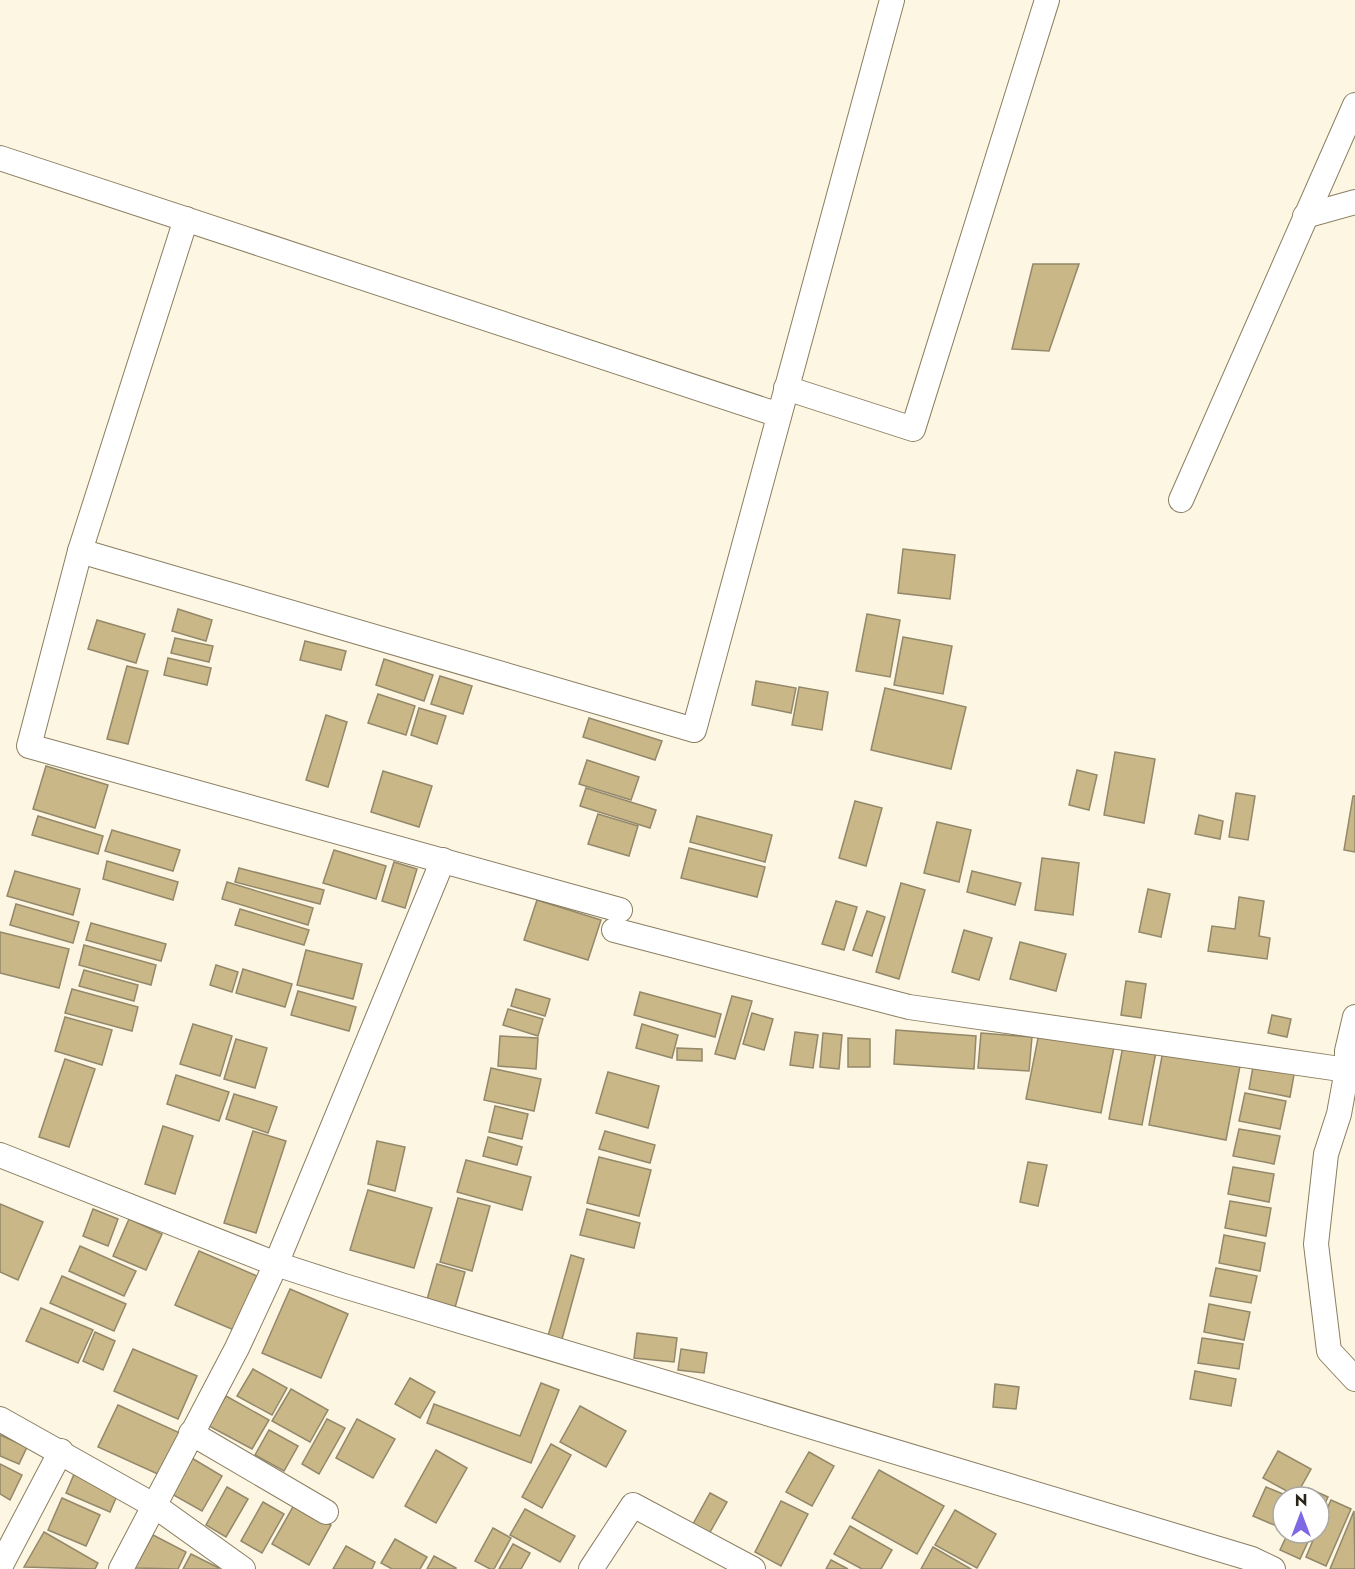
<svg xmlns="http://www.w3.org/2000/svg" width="1355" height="1569" font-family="Jost,sans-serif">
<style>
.building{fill:#c9b788;stroke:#938869;stroke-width:1.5}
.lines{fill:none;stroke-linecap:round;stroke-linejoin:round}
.minor-casing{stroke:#8a7e60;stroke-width:26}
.minor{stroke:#fff;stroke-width:24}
</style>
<rect width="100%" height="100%" fill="#fdf6e2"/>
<g class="building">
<polygon points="1033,264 1079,264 1049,351 1012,349"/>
<polygon points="903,549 955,555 950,599 898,593"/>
<polygon points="178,609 212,620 206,641 172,631"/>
<polygon points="867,614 900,620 890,677 856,671"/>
<polygon points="97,620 145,634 136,663 88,649"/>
<polygon points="903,637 952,646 943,694 894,685"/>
<polygon points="175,638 213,646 209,662 171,653"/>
<polygon points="305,641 346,651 341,670 300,660"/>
<polygon points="168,658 211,668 207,685 164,675"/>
<polygon points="384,659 433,675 424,701 376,685"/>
<polygon points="127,666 148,671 128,744 107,739"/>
<polygon points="440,676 472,686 463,714 431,704"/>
<polygon points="756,681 796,688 791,713 752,705"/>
<polygon points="799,687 828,692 822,730 792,725"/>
<polygon points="885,688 966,707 951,769 871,750"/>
<polygon points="378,694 415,706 406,735 368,723"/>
<polygon points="419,708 446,716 437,744 411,735"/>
<polygon points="326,715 347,722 328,787 306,780"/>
<polygon points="589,718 662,741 655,760 583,737"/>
<polygon points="1115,752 1155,759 1144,823 1104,815"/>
<polygon points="587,760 639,777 631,800 579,784"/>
<polygon points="46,766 108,785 95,828 33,809"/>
<polygon points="1077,770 1097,775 1089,810 1069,805"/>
<polygon points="383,771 432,786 419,827 371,812"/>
<polygon points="586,788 656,810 650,828 580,806"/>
<polygon points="1236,793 1255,796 1248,840 1229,837"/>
<polygon points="1353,796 1355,796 1355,852 1344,850"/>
<polygon points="855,801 882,808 866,866 839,858"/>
<polygon points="598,814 638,826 629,856 588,844"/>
<polygon points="1199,815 1223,821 1220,839 1195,834"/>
<polygon points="38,816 103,836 98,854 32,835"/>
<polygon points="697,816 772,835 765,862 690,842"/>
<polygon points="937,822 971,830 959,882 924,873"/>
<polygon points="112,830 180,850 173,871 105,851"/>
<polygon points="689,848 765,867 757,897 681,878"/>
<polygon points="334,850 386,866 376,899 323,883"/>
<polygon points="1042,858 1079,863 1073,915 1035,910"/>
<polygon points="107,861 178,882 173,900 103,879"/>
<polygon points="394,862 417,869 405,908 382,901"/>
<polygon points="239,868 324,890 320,904 235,882"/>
<polygon points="15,871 80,889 73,915 7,896"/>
<polygon points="972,871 1021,883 1015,905 967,892"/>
<polygon points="227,882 313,908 308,925 222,899"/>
<polygon points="901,883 925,890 899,979 876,972"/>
<polygon points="1148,889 1170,894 1161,937 1139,932"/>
<polygon points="1239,897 1264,901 1259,936 1270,938 1267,959 1208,951 1212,926 1235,929"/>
<polygon points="537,900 601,920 588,960 524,940"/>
<polygon points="836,901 857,907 844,950 822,944"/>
<polygon points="16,904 79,922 73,943 10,925"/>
<polygon points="240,909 309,930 304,945 235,925"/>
<polygon points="867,911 885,917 872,956 853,950"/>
<polygon points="91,923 166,944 161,961 86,940"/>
<polygon points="964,930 992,938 979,980 952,972"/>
<polygon points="0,932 69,949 59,988 0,973"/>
<polygon points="1020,942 1066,954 1056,991 1010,979"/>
<polygon points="84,945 156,965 151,985 79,965"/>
<polygon points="306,950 362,964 353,999 297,985"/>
<polygon points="216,965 238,972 232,992 210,985"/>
<polygon points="243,969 292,984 285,1007 236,993"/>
<polygon points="84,970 138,985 134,1001 79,986"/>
<polygon points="1126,981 1146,984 1141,1018 1121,1015"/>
<polygon points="72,989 138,1007 132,1031 65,1013"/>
<polygon points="516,989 550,999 545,1016 511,1006"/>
<polygon points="298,991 356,1007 349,1031 291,1015"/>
<polygon points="640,992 721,1014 715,1037 634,1015"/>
<polygon points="732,996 752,1001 735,1059 715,1054"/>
<polygon points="508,1009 543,1019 538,1036 503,1025"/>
<polygon points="752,1013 773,1019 764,1050 743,1044"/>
<polygon points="1272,1015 1291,1019 1287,1037 1268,1033"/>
<polygon points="65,1017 112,1030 102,1065 55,1051"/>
<polygon points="193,1024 232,1036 220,1076 180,1064"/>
<polygon points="642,1024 678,1035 672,1058 636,1048"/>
<polygon points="1040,1028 1115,1042 1101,1113 1026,1099"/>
<polygon points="896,1030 976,1036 974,1069 894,1064"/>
<polygon points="795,1032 818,1035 813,1068 790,1065"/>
<polygon points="823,1033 842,1035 839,1069 820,1067"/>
<polygon points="981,1033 1032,1037 1029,1071 978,1068"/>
<polygon points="500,1036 538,1038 536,1069 498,1066"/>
<polygon points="848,1038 870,1039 870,1067 848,1067"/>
<polygon points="236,1039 267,1048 255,1088 224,1079"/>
<polygon points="1123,1046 1156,1052 1142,1125 1109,1119"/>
<polygon points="677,1048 702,1049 702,1061 677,1060"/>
<polygon points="1163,1051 1240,1066 1226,1140 1149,1125"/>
<polygon points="65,1059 95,1069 69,1147 39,1137"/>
<polygon points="1254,1061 1295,1069 1290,1097 1249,1089"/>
<polygon points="491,1068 541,1079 534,1111 484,1100"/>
<polygon points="608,1072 659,1086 648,1128 596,1113"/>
<polygon points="176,1075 229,1092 219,1121 167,1104"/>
<polygon points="1245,1093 1286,1101 1280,1129 1239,1121"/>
<polygon points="234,1094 277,1107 268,1133 226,1119"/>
<polygon points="495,1106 528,1114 522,1139 489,1132"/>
<polygon points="163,1126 193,1136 175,1194 145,1184"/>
<polygon points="1239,1129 1280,1136 1274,1164 1233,1156"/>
<polygon points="253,1131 286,1141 256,1233 224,1223"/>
<polygon points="605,1131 655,1145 650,1163 599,1149"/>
<polygon points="488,1137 522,1147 517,1165 483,1156"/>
<polygon points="377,1141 405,1147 395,1191 368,1184"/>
<polygon points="599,1157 651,1170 639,1216 587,1203"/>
<polygon points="466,1160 531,1177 522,1210 457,1192"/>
<polygon points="1028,1162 1047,1165 1038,1206 1020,1202"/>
<polygon points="1233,1167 1274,1174 1269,1202 1228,1194"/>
<polygon points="368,1190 432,1208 414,1268 350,1250"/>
<polygon points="458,1198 490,1206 472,1271 440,1262"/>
<polygon points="1230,1201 1271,1208 1266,1236 1225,1228"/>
<polygon points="0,1204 43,1222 18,1280 0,1272"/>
<polygon points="93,1209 118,1219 108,1246 83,1236"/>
<polygon points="587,1209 640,1223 634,1248 580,1235"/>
<polygon points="129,1219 162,1234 146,1270 113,1256"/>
<polygon points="1224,1235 1265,1243 1260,1271 1219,1263"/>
<polygon points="80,1246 136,1271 124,1296 69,1271"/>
<polygon points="199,1251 257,1276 234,1330 175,1305"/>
<polygon points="571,1255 584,1259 562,1339 548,1336"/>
<polygon points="437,1264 465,1272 454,1311 426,1303"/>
<polygon points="1216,1268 1257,1276 1251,1303 1210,1296"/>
<polygon points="62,1276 126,1304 114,1331 50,1303"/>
<polygon points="290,1289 348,1314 321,1378 262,1353"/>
<polygon points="1209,1304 1250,1312 1244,1340 1204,1332"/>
<polygon points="41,1308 93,1330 78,1363 26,1341"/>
<polygon points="95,1332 115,1341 103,1370 83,1361"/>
<polygon points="637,1333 677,1338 674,1362 634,1358"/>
<polygon points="1202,1338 1243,1344 1239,1369 1198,1363"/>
<polygon points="133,1349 197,1376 178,1419 114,1391"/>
<polygon points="681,1349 707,1353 704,1373 678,1370"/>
<polygon points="253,1369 287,1388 272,1415 237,1396"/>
<polygon points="1195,1371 1236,1379 1231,1406 1190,1399"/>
<polygon points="410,1378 435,1392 420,1418 395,1404"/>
<polygon points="541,1383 559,1390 531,1463 427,1423 434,1404 520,1436"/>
<polygon points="995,1384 1019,1387 1016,1409 993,1407"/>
<polygon points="291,1389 328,1410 310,1442 272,1421"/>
<polygon points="226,1396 269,1420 252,1449 209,1426"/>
<polygon points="118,1405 180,1433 160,1475 98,1447"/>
<polygon points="580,1406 626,1431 606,1467 560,1442"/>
<polygon points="327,1419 345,1428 319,1474 302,1464"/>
<polygon points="357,1419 395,1439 373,1478 336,1458"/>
<polygon points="269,1430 298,1446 284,1471 255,1455"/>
<polygon points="0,1435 27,1447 19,1464 0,1456"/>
<polygon points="551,1444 571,1455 542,1508 522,1497"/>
<polygon points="436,1450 467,1468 436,1523 405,1506"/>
<polygon points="1278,1451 1311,1469 1296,1496 1263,1478"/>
<polygon points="809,1452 834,1466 812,1506 786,1492"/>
<polygon points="190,1457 222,1476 202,1511 170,1493"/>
<polygon points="0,1464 22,1475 10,1500 0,1494"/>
<polygon points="879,1470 944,1506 917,1554 852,1518"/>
<polygon points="75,1472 119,1491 110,1512 66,1493"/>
<polygon points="227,1487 248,1499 226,1537 206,1525"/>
<polygon points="1266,1487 1290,1497 1283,1497 1281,1528 1253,1516"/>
<polygon points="1308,1488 1328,1497 1319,1517 1319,1497 1304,1497"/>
<polygon points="710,1493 727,1502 709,1534 693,1524"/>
<polygon points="62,1498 100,1515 86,1546 48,1530"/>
<polygon points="1331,1500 1351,1509 1326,1566 1306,1557 1316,1533 1319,1533 1319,1527"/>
<polygon points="781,1501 808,1514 781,1566 755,1552"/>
<polygon points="263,1502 284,1514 262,1553 241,1541"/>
<polygon points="294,1505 331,1525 309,1565 272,1544"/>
<polygon points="525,1509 575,1536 560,1562 510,1535"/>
<polygon points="955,1510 996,1534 977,1568 935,1545"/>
<polygon points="1354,1511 1355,1569 1330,1569"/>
<polygon points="850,1526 892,1550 881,1569 862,1569 834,1554"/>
<polygon points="493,1528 511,1538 494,1569 490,1569 475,1561"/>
<polygon points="44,1532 98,1563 95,1569 24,1567"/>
<polygon points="1288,1533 1312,1533 1300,1559 1280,1550"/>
<polygon points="153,1535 186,1552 178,1569 135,1568"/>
<polygon points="395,1539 427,1557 420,1569 392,1569 381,1563"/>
<polygon points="513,1544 530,1553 521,1569 499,1569"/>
<polygon points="346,1546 375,1562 372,1569 333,1569"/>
<polygon points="933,1547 971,1569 921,1569"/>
<polygon points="191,1554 219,1568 219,1569 183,1569"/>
<polygon points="434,1556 456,1568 456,1569 427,1569"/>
<polygon points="831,1560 848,1569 826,1569"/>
</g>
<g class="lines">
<g class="minor-casing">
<g id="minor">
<polyline points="0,158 779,415"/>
<polyline points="1305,216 1355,202"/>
<polyline points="186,219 80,551 29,746 620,910"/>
<polyline points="786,388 913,429 1047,0"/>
<polyline points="1181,500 1355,105"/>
<polyline points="80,551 694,730 892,0"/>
<polyline points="614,930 909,1007 1347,1070 1339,1114 1326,1154 1316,1244 1329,1351 1355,1379"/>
<polyline points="1347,1070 1347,1051 1355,1017"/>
<polyline points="0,1155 276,1264 344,1286 1252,1559 1273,1569"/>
<polyline points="0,1419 155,1506 243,1569"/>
<polyline points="191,1433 326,1512"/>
<polyline points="0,1567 61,1451"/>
<polyline points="121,1569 237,1348 276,1264 443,860"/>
<polyline points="591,1569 633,1505 753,1569"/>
</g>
</g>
<use href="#minor" class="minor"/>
</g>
<g transform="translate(1301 1515)"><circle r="28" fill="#ffffff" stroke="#aaa8a3" stroke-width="1.5"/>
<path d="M0-4.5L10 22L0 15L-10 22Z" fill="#7e68e3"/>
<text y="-9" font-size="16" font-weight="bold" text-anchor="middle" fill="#2a2519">N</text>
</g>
</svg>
